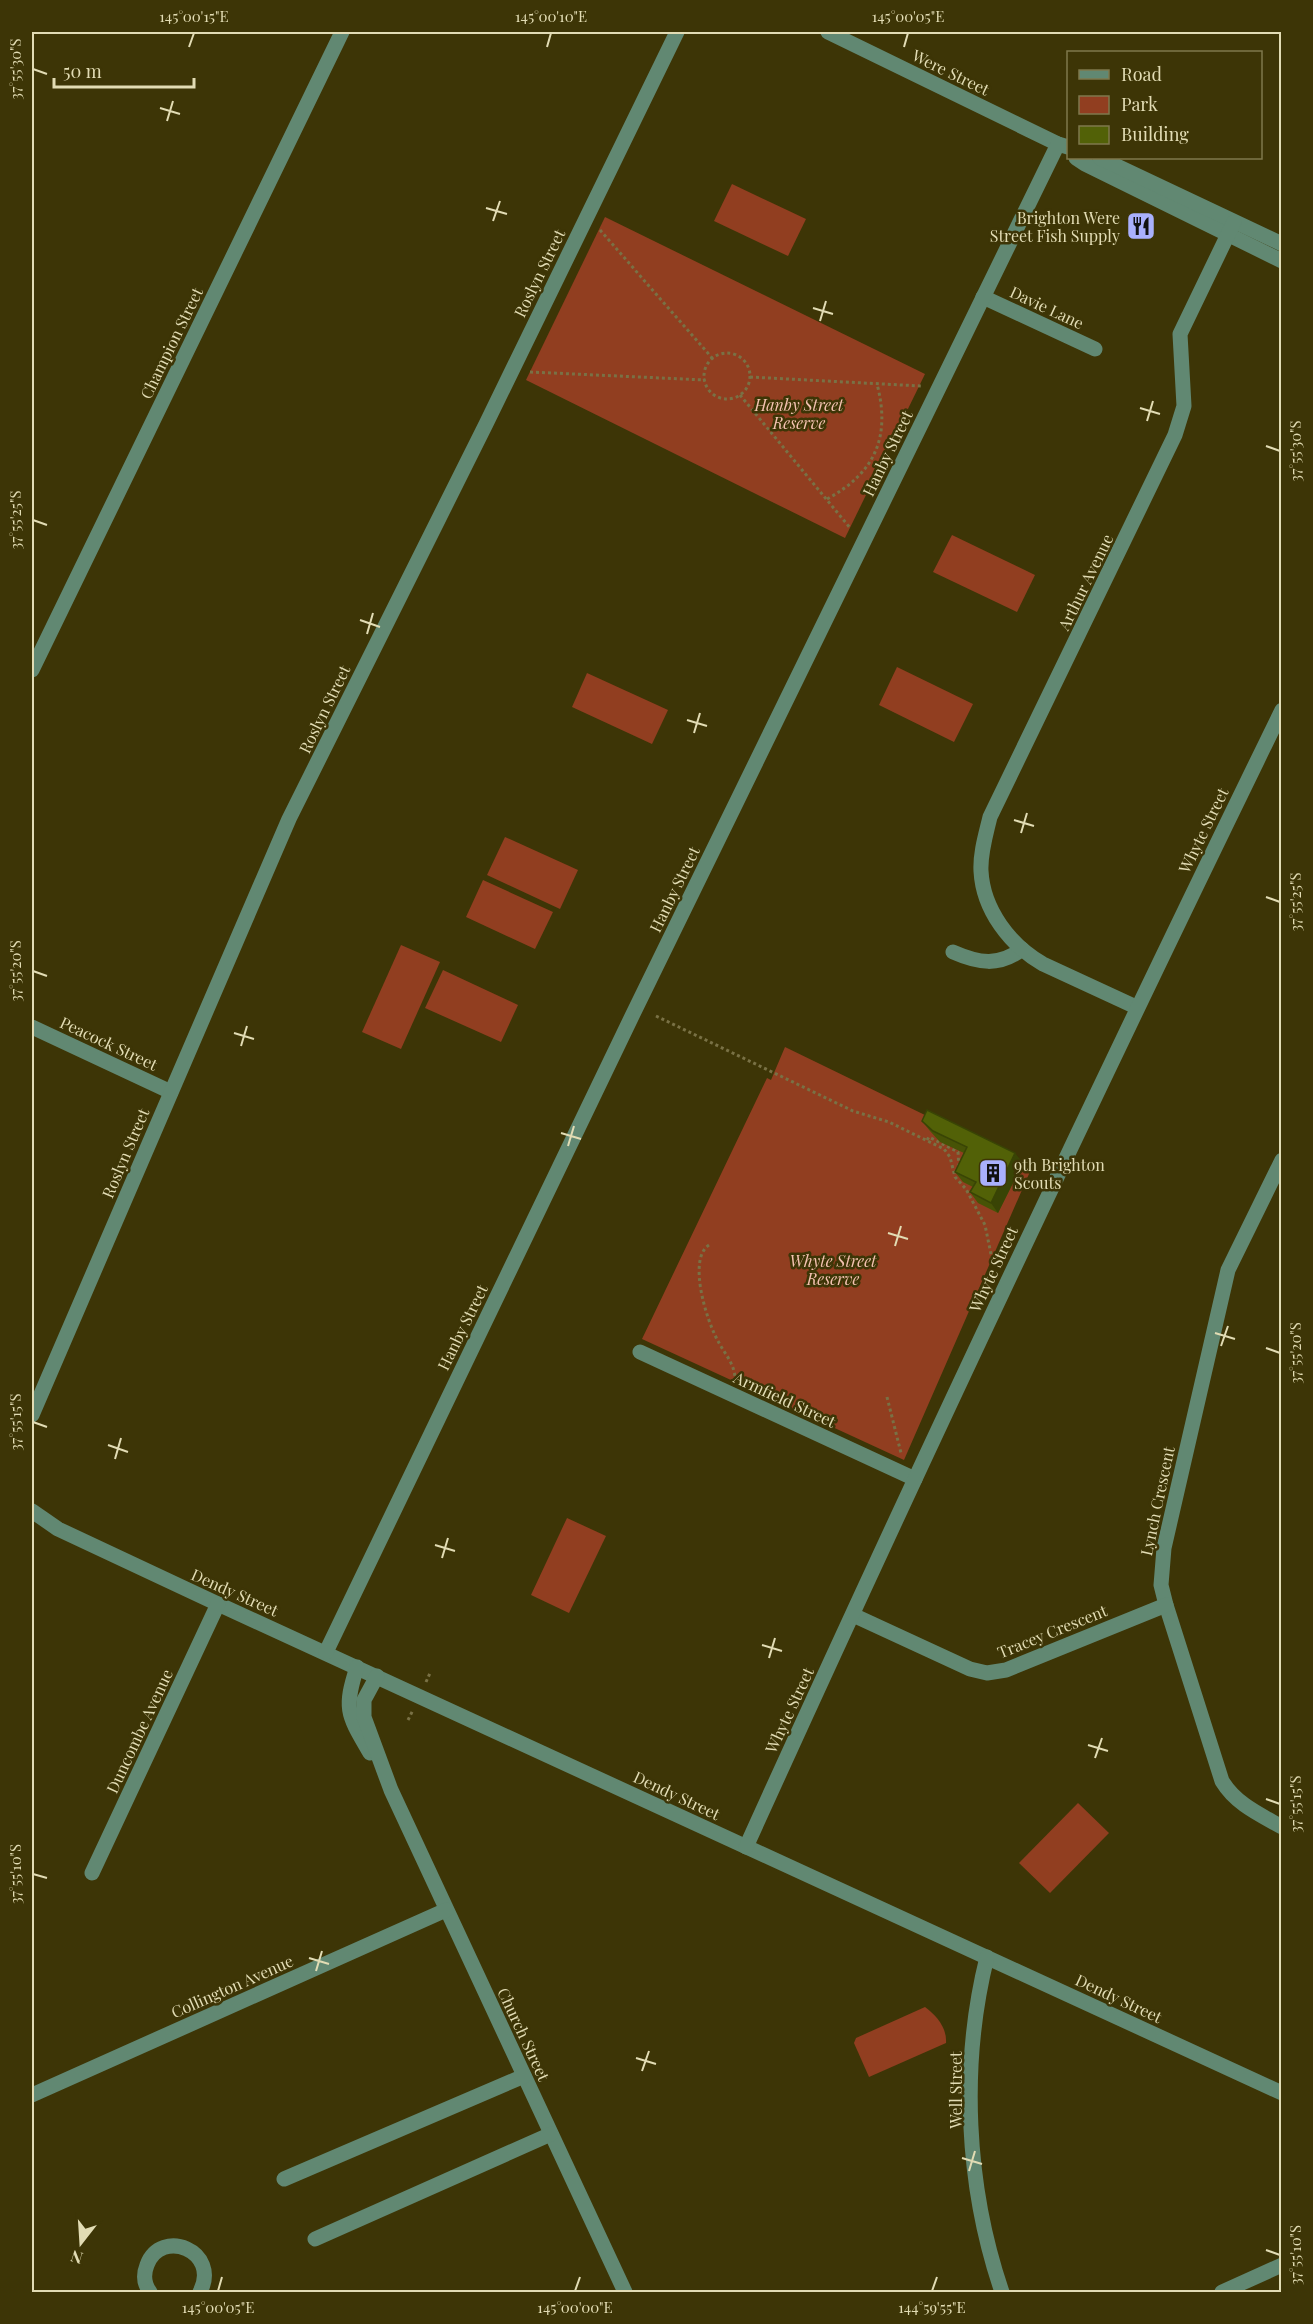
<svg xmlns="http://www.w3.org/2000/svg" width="1313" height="2324" font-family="'Playfair Display',serif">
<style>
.green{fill:#913e20}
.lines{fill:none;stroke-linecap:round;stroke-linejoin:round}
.path{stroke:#797145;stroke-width:3;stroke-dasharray:3 3;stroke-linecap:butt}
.minor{stroke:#618872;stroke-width:15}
.wall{fill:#475306}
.shaded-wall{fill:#394405}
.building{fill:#526107;stroke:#394405;stroke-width:1.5}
.ticks{fill:none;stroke:#e2dcb4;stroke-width:2}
.labels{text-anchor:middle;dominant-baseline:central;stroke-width:5;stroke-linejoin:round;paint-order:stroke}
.street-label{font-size:16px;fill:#e2dcb4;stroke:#3d3506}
.poi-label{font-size:16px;fill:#e2dcb4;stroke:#3d3506;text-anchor:end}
.park-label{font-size:16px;font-style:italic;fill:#f4c2b1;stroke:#3d3506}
.neatline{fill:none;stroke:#e2dcb4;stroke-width:2}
.ticks-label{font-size:15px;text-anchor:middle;fill:#e2dcb4}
</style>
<rect width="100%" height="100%" fill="#3d3506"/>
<g class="green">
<polygon points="732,184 806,219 788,256 714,221"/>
<polygon points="605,217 925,374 845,538 526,380"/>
<polygon points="952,535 1035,575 1017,612 933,572"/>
<polygon points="897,667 973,704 954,742 879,705"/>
<polygon points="587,673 668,710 652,744 572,707"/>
<polygon points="505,837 578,870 560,909 487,875"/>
<polygon points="483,880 553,912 535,949 466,917"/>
<polygon points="401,945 440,962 401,1049 362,1032"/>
<polygon points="443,970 518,1005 501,1042 425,1008"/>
<polygon points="785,1047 1032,1167 904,1460 642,1339 767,1078 771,1080"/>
<polygon points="567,1518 606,1536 569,1613 531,1595"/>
<polygon points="1078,1803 1109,1833 1050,1893 1019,1863"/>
<path d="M925,2007C937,2016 947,2028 946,2043L869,2077L854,2043L856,2038Z"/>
</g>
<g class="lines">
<g class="path">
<polyline points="600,230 713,359"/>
<circle cx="727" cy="376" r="23"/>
<polyline points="530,372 705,380"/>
<polyline points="750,377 921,386"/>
<polyline points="740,395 851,529"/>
<path d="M827,499C875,473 891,437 877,384"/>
<polyline points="656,1016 853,1111 889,1122 944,1149 950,1157 955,1177 966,1189 985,1225 993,1264"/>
<polyline points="927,1140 929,1137 958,1152 959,1168"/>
<path d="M709,1245C687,1259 707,1322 718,1341C724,1353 735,1364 735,1379"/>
<polyline points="887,1397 901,1453"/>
<polyline points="426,1682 430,1673"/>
<polyline points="408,1720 413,1710"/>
</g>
<g class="minor">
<polyline points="828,32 1058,144 1068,147"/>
<polyline points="1076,158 1085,164 1282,261"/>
<polyline points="1100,158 1282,244"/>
<polyline points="983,297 1095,349"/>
<polyline points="32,670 342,32"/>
<path d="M953,952C978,963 999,967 1022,949"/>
<path d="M1136,1007L1043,964C1010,945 983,910 981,871C980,853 986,834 990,817L1175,435L1184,406L1180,334L1234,222"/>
<polyline points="32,1027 171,1092"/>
<path d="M1282,1160L1228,1270L1164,1548L1161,1585L1166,1605L1222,1781C1236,1804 1259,1814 1282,1827"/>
<polyline points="640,1352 915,1479"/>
<polyline points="32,1415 289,819 486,424 677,32"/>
<polyline points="32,1511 58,1529 218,1604 1282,2093"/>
<polyline points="853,1615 970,1669 987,1673 1006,1670 1166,1605"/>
<polyline points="326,1652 633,1014 1058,144"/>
<path d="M357,1667C343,1710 348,1715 370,1753"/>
<polyline points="377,1676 364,1700 364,1717 391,1790 625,2292"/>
<path d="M746,1847C919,1465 1098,1087 1282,710"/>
<polyline points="92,1873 218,1604"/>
<path d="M987,1957C960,2065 966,2187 1002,2292"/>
<polyline points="32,2095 446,1910"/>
<polyline points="284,2179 524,2076"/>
<polyline points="315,2239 551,2134"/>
<path d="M150,2292C144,2284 143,2275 147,2265C161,2227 221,2251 200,2292"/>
<polyline points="1222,2292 1282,2265"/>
</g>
</g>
<polygon class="wall" points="922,1121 1023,1163 998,1213 978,1203 970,1192 973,1187 963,1182 955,1172 964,1153 940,1142 930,1131"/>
<polygon class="shaded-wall" points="1015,1153 1023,1163 998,1213 991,1203"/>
<polygon class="building" points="927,1110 1015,1153 991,1203 970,1192 976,1182 955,1172 967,1147 933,1131 922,1121"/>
<path class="ticks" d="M189,47L194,33M547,47L551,33M904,47L908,33M33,69L47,74M160,108L180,114M167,121L173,101M486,208L507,214M493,221L500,201M813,308L833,314M820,321L826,301M1140,408L1160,414M1147,421L1153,401M1266,446L1280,451M33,520L47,525M360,620L380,627M367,634L373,613M687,720L707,726M694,733L700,713M1014,820L1034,826M1021,833L1027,813M1266,897L1280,902M33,971L47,976M234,1033L254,1039M241,1046L247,1026M561,1133L581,1139M568,1146L574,1126M888,1233L908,1239M895,1246L901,1226M1215,1333L1235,1339M1221,1346L1228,1326M1266,1348L1280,1353M33,1422L47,1427M108,1445L128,1452M115,1459L121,1438M435,1545L455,1551M442,1558L448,1538M762,1645L782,1651M769,1658L775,1638M1088,1745L1108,1751M1095,1758L1102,1738M1266,1799L1280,1804M33,1874L47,1878M309,1958L329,1964M316,1971L322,1951M636,2058L656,2064M642,2071L649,2051M962,2158L982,2164M969,2171L975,2151M1266,2250L1280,2255M218,2291L222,2277M575,2291L580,2277M932,2291L937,2277"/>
<defs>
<g id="restaurant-square" transform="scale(1.5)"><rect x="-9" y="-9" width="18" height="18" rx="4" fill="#a9b0fc" stroke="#3d3506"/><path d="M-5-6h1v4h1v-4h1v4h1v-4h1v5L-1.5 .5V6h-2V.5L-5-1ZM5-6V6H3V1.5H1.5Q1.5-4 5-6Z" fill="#111"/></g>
<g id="building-square" transform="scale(1.5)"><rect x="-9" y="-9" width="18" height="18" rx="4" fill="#a9b0fc" stroke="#3d3506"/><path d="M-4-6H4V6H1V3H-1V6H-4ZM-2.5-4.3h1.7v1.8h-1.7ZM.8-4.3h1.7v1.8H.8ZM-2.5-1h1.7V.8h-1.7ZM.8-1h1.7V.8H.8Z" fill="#111"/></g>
</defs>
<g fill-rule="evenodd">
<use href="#restaurant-square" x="1141" y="226"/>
<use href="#building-square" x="993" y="1173"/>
</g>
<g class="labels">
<g class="street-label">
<text transform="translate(951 72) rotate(26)">Were Street</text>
<text transform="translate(539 273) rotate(-64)">Roslyn Street</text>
<text transform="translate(1047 307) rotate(25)">Davie Lane</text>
<text transform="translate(171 343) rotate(-64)">Champion Street</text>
<text transform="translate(887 453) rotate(-64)">Hanby Street</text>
<text transform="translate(1085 582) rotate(-64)">Arthur Avenue</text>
<text transform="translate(324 709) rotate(-64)">Roslyn Street</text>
<text transform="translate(1203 830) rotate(-64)">Whyte Street</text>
<text transform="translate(674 889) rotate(-64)">Hanby Street</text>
<text transform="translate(109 1043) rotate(25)">Peacock Street</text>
<text transform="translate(125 1153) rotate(-67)">Roslyn Street</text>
<text transform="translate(993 1269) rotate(-65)">Whyte Street</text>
<text transform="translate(462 1327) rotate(-64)">Hanby Street</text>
<text transform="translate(785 1399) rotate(25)">Armfield Street</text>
<text transform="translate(1157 1501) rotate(-78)">Lynch Crescent</text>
<text transform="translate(235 1592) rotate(24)">Dendy Street</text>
<text transform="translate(1052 1631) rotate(-22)">Tracey Crescent</text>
<text transform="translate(789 1710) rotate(-65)">Whyte Street</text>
<text transform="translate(139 1731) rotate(-65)">Duncombe Avenue</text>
<text transform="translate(677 1795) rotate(25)">Dendy Street</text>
<text transform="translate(232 1986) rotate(-24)">Collington Avenue</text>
<text transform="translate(1119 1998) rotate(25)">Dendy Street</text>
<text transform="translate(524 2034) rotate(65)">Church Street</text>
<text transform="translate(955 2090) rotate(-90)">Well Street</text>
</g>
<g class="poi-label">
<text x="1120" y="217">Brighton Were<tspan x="1120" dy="18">Street Fish Supply</tspan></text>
<text x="1014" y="1164" text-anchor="start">9th Brighton<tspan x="1014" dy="18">Scouts</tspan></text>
</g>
<g class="park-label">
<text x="799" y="404">Hanby Street<tspan x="799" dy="18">Reserve</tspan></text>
<text x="833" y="1260">Whyte Street<tspan x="833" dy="18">Reserve</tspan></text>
</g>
</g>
<rect width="1313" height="2324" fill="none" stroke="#3d3506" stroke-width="66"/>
<rect x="1067" y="51" width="195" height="108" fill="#3d3506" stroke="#7f784c" stroke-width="1.5"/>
<rect x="1079" y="70" width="30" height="9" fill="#618872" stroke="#7f784c" stroke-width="1.5"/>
<text x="1121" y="81" font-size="18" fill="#e2dcb4">Road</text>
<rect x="1079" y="96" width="30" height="18" fill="#913e20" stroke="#7f784c" stroke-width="1.5"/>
<text x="1121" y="111" font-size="18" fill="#e2dcb4">Park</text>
<rect x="1079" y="126" width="30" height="18" fill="#526107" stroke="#7f784c" stroke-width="1.5"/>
<text x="1121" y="141" font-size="18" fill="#e2dcb4">Building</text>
<g transform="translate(81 2243) rotate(197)" stroke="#3d3506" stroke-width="4.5" paint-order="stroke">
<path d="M0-4.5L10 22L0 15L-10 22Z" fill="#e2dcb4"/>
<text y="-9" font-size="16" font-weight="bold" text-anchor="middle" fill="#e2dcb4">N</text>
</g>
<path d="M54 78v9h140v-9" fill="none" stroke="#e2dcb4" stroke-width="3"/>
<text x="63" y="78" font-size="18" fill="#e2dcb4" stroke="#3d3506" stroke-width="4.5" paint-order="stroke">50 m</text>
<rect x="33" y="33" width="1247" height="2258" class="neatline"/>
<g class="ticks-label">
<text x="194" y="22">145°00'15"E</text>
<text x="551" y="22">145°00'10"E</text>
<text x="908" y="22">145°00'05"E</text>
<text transform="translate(16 69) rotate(-90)" y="5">37°55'30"S</text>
<text transform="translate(1296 451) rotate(-90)" y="5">37°55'30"S</text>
<text transform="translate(16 520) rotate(-90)" y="5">37°55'25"S</text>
<text transform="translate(1296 902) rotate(-90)" y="5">37°55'25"S</text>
<text transform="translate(16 971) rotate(-90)" y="5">37°55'20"S</text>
<text transform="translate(1296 1353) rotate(-90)" y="5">37°55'20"S</text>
<text transform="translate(16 1422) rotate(-90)" y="5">37°55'15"S</text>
<text transform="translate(1296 1804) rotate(-90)" y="5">37°55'15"S</text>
<text transform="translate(16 1874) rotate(-90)" y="5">37°55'10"S</text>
<text transform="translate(1296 2255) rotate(-90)" y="5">37°55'10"S</text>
<text x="218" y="2313">145°00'05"E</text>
<text x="575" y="2313">145°00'00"E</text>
<text x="932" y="2313">144°59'55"E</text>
</g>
</svg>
